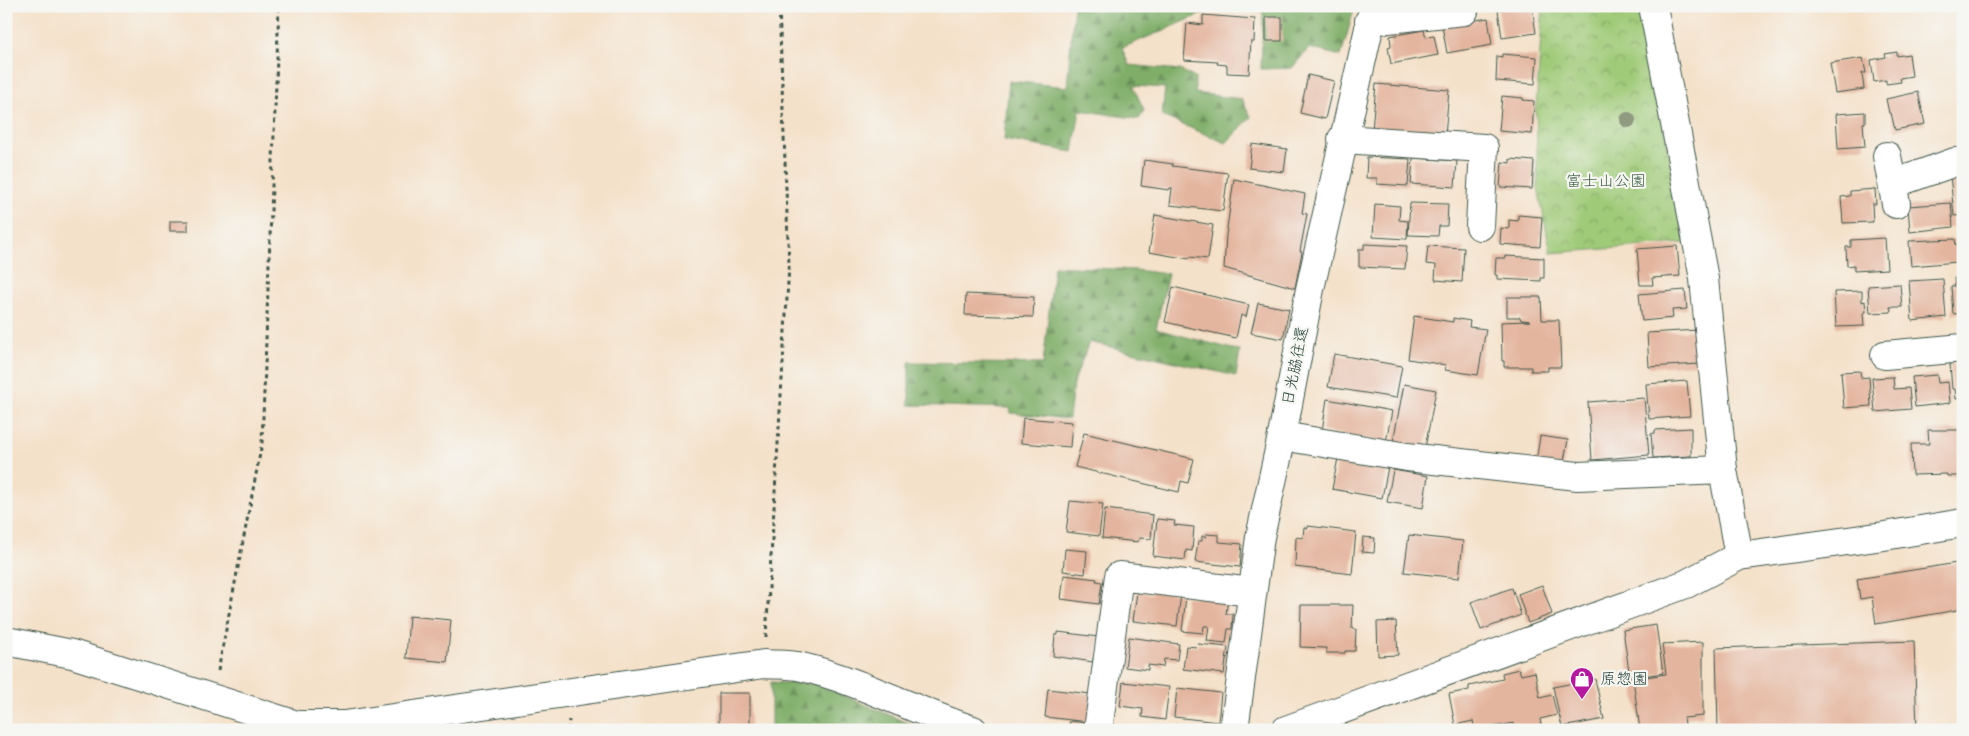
<svg xmlns="http://www.w3.org/2000/svg" width="1969" height="736" font-family="Pangolin,'Klee One',sans-serif">
<style>
.forest{fill:url(#forest-firs);stroke:#4f764e}
.park{fill:url(#park-crowns);stroke:#5f8456}
.building{fill:#e4b59e}
.lines{fill:none;stroke-linecap:round;stroke-linejoin:round}
.minor-casing{stroke:#3f564a;stroke-width:30}
.path{stroke:#3f564a;stroke-width:3;stroke-dasharray:4 4;stroke-linecap:butt}
.minor{stroke:#fff;stroke-width:28}
.tree{fill:#909a80}
.labels{text-anchor:middle;dominant-baseline:central;stroke-width:4.5;stroke-linejoin:round;paint-order:stroke}
.park-label{font-size:16px;fill:#3f6045;stroke:#f6f6f2}
.street-label{font-size:16px;fill:#1f3d34;stroke:#f6f6f2}
.poi-label{font-size:16px;fill:#1f3d34;stroke:#f6f6f2;text-anchor:start}
</style>
<defs>
<pattern id="forest-firs" width="22" height="20" patternUnits="userSpaceOnUse" patternTransform="scale(1.25)"><rect width="22" height="20" fill="#7fae68"/><path d="M5 1l3.5 6h-7zM16 11l3.5 6h-7z" fill="#678f56"/></pattern>
<pattern id="park-crowns" width="20" height="18" patternUnits="userSpaceOnUse" patternTransform="scale(1.25)"><rect width="20" height="18" fill="#9fca77"/><path d="M2 6a3 3 0 1 1 6 0M12 15a3 3 0 1 1 6 0" fill="none" stroke="#81a562"/></pattern>
</defs>
<rect width="100%" height="100%" fill="#f6f6f2"/>
<filter id="ink" filterUnits="userSpaceOnUse"><feTurbulence type="fractalNoise" baseFrequency=".02" numOctaves="2"/><feDisplacementMap in="SourceGraphic" scale="10" xChannelSelector="R" yChannelSelector="G"/><feConvolveMatrix kernelMatrix="1 2 1 2 8 2 1 2 1" color-interpolation-filters="sRGB"/></filter>
<filter id="wash" filterUnits="userSpaceOnUse"><feTurbulence type="fractalNoise" baseFrequency=".0096" numOctaves="4" result="noise"/><feDisplacementMap in="SourceGraphic" scale="20" xChannelSelector="R" yChannelSelector="G"/><feGaussianBlur stdDeviation="1.12" result="paint"/><feColorMatrix in="noise" values="0 0 0 0 0 0 0 0 0 0 0 0 0 0 0 0 0 1.4 0 .05"/><feComposite in="paint" operator="in"/></filter>
<g filter="url(#wash)">
<rect width="100%" height="100%" fill="#f4e1c9"/>
<g class="forest">
<polygon points="1074,6 1355,6 1341,56 1309,48 1292,68 1261,69 1263,11 1216,8 1122,48 1129,65 1180,70 1195,78 1195,93 1242,99 1251,117 1226,143 1162,116 1165,88 1133,86 1144,110 1139,119 1080,110 1073,152 1004,140 1009,81 1067,87"/>
<polygon points="1054,266 1135,270 1168,274 1156,329 1240,351 1236,376 1089,342 1073,384 1069,419 1011,413 1010,408 909,405 909,362 1043,364"/>
<polygon points="771,682 816,684 920,728 920,730 771,730"/>
</g>
<polygon class="park" points="1543,6 1643,6 1685,243 1551,253 1538,188 1536,108"/>
<g id="blocks">
<g class="building">
<polygon points="1522,6 1532,6 1536,33 1502,38 1498,10"/>
<polygon points="1203,15 1255,19 1254,42 1251,42 1249,74 1227,73 1227,65 1217,64 1218,62 1184,60 1187,23 1203,25"/>
<rect x="1266" y="17" width="16" height="24"/>
<polygon points="1488,18 1492,45 1447,53 1442,26"/>
<polygon points="1424,30 1426,37 1434,36 1438,55 1391,64 1388,47 1391,46 1390,36"/>
<polygon points="1897,52 1897,56 1909,54 1912,76 1900,78 1901,82 1886,84 1886,80 1874,82 1871,60 1886,57 1885,54"/>
<polygon points="1502,54 1537,57 1535,84 1496,81 1497,56 1502,57"/>
<polygon points="1863,58 1866,73 1862,73 1864,89 1835,93 1830,63"/>
<polygon points="1308,75 1334,81 1325,119 1300,113"/>
<polygon points="1376,84 1449,90 1445,136 1372,130"/>
<polygon points="1918,92 1925,124 1895,130 1891,113 1889,113 1886,99"/>
<polygon points="1502,96 1523,98 1523,100 1534,101 1532,134 1499,131"/>
<polygon points="1865,112 1865,123 1863,123 1865,147 1838,149 1836,114"/>
<polygon points="1252,144 1287,149 1284,172 1249,168"/>
<polygon points="1367,157 1410,159 1408,186 1377,184 1377,178 1366,178"/>
<polygon points="1413,158 1457,161 1455,187 1411,184"/>
<polygon points="1510,159 1534,161 1532,189 1500,187 1502,162 1510,163"/>
<polygon points="1144,160 1173,164 1172,166 1228,173 1223,211 1170,205 1172,188 1170,188 1169,190 1141,186"/>
<polygon points="1963,173 1963,215 1954,216 1950,174"/>
<polygon points="1234,179 1305,194 1302,213 1307,214 1300,251 1302,252 1295,288 1224,268 1226,235"/>
<polygon points="1875,189 1876,204 1872,204 1873,222 1843,223 1841,197 1850,196 1850,191"/>
<polygon points="1410,203 1448,204 1447,226 1439,226 1438,236 1408,235"/>
<polygon points="1951,203 1953,227 1910,232 1908,206"/>
<polygon points="1375,204 1400,206 1399,220 1408,221 1407,239 1373,237"/>
<polygon points="1155,215 1213,225 1208,259 1190,257 1189,259 1149,252"/>
<polygon points="1518,215 1542,217 1540,247 1500,244 1501,228 1509,229 1509,220 1518,221"/>
<rect x="170" y="221" width="18" height="10"/>
<polygon points="1885,238 1887,269 1854,271 1854,265 1847,266 1846,247 1851,247 1851,240"/>
<polygon points="1955,239 1956,245 1963,244 1963,265 1958,265 1957,254 1957,262 1911,266 1909,241"/>
<polygon points="1364,244 1407,246 1405,269 1359,267 1359,249 1364,249"/>
<polygon points="1428,246 1464,248 1462,282 1435,280 1436,265 1426,264"/>
<polygon points="1677,246 1680,276 1652,278 1653,285 1640,285 1637,249"/>
<polygon points="1505,256 1544,258 1544,278 1541,278 1541,281 1497,279 1497,275 1495,275 1496,258 1505,258"/>
<polygon points="1963,277 1963,313 1953,314 1951,286 1955,286 1954,278"/>
<polygon points="1943,279 1946,317 1912,321 1909,281"/>
<polygon points="1900,284 1902,307 1890,307 1891,312 1870,313 1868,286"/>
<polygon points="1173,287 1249,305 1246,317 1241,315 1236,338 1165,322"/>
<polygon points="1685,290 1687,309 1672,310 1673,318 1642,321 1639,294"/>
<polygon points="1862,291 1862,302 1865,301 1866,312 1863,313 1864,326 1836,327 1834,292"/>
<polygon points="966,294 1034,297 1033,317 965,315"/>
<polygon points="1507,297 1541,297 1542,320 1559,320 1561,367 1548,367 1548,371 1531,371 1531,367 1504,367 1504,361 1502,361 1501,322 1530,321 1521,320 1520,317 1507,317"/>
<polygon points="1258,303 1289,309 1283,339 1251,333"/>
<polygon points="1414,316 1453,322 1453,318 1470,321 1469,327 1486,329 1478,375 1445,370 1446,365 1408,359"/>
<polygon points="1698,330 1700,364 1649,367 1647,333"/>
<polygon points="1334,354 1402,366 1396,398 1328,387"/>
<polygon points="1963,362 1963,398 1956,399 1955,389 1952,389 1950,364"/>
<polygon points="1860,371 1861,378 1869,377 1871,406 1844,408 1841,372"/>
<polygon points="1937,375 1938,383 1948,382 1950,403 1915,407 1912,377"/>
<polygon points="1893,377 1894,389 1909,388 1911,409 1875,412 1872,378"/>
<polygon points="1687,381 1690,416 1649,419 1646,384"/>
<polygon points="1404,384 1436,390 1425,448 1393,442"/>
<polygon points="1644,398 1649,455 1592,460 1588,402"/>
<polygon points="1327,399 1392,411 1386,442 1322,431"/>
<polygon points="1023,418 1072,422 1070,447 1021,443"/>
<polygon points="1691,428 1691,456 1653,458 1651,434 1655,433 1655,430"/>
<polygon points="1928,430 1963,430 1963,476 1947,476 1947,474 1912,475 1911,444 1929,444"/>
<polygon points="1084,433 1194,459 1188,483 1181,481 1179,492 1075,467"/>
<polygon points="1540,436 1568,440 1563,466 1536,462"/>
<polygon points="1338,458 1388,467 1382,498 1332,489"/>
<polygon points="1393,470 1428,476 1423,508 1387,502"/>
<polygon points="1070,501 1103,504 1099,536 1066,532"/>
<polygon points="1105,509 1153,515 1151,539 1139,538 1138,542 1102,538"/>
<polygon points="1157,519 1175,521 1174,525 1194,527 1192,551 1186,550 1185,560 1153,556"/>
<polygon points="1308,526 1356,532 1352,574 1295,567 1296,537 1303,538 1304,527 1308,528"/>
<polygon points="1206,534 1219,535 1219,542 1242,544 1240,567 1195,562 1198,541 1202,541 1202,536 1206,537"/>
<polygon points="1409,535 1463,541 1459,578 1404,572"/>
<polygon points="1363,537 1375,538 1374,553 1362,552"/>
<polygon points="1065,549 1087,551 1085,574 1063,571"/>
<polygon points="1963,562 1963,609 1876,624 1872,597 1860,599 1857,579"/>
<polygon points="1064,575 1097,579 1096,581 1102,582 1099,604 1061,599"/>
<polygon points="1542,585 1552,614 1528,623 1518,594"/>
<polygon points="1512,588 1521,615 1481,630 1471,602"/>
<polygon points="1152,590 1181,594 1177,626 1133,621 1137,592 1152,594"/>
<polygon points="1186,597 1228,598 1226,614 1233,614 1232,629 1228,629 1226,643 1207,641 1209,626 1204,626 1203,633 1182,631"/>
<polygon points="1301,605 1353,605 1352,629 1356,629 1355,651 1345,651 1345,653 1326,653 1326,648 1300,647"/>
<polygon points="409,616 451,620 447,662 406,658"/>
<polygon points="1396,621 1398,655 1378,656 1377,622"/>
<polygon points="1656,625 1663,673 1630,678 1623,630"/>
<polygon points="1058,632 1099,637 1097,658 1093,658 1093,662 1053,656 1055,635 1058,635"/>
<polygon points="1129,637 1179,644 1177,660 1164,659 1163,667 1148,665 1148,670 1125,667"/>
<polygon points="1914,641 1917,730 1718,730 1716,648"/>
<polygon points="1703,642 1703,716 1684,718 1686,730 1640,730 1633,679 1666,674 1662,644"/>
<polygon points="1198,644 1228,647 1224,674 1183,669 1186,646 1197,647"/>
<polygon points="1519,669 1521,675 1535,672 1540,698 1552,695 1557,715 1540,719 1541,725 1517,730 1515,730 1514,723 1477,730 1475,730 1473,721 1455,725 1449,694 1469,690 1469,686 1503,679 1502,673"/>
<polygon points="1595,679 1604,719 1562,727 1553,687"/>
<polygon points="1123,682 1169,687 1165,720 1142,717 1143,709 1120,706"/>
<polygon points="1177,688 1221,693 1218,722 1174,717"/>
<polygon points="1048,689 1091,694 1089,722 1045,717"/>
<polygon points="719,693 750,693 750,730 711,730 711,724 719,724"/>
<polygon points="1070,721 1094,724 1094,730 1069,730"/>
</g>
</g>
</g>
<g filter="url(#ink)">
<use href="#blocks" fill-opacity="0" stroke="#3f564a" stroke-width="1"/>
<g class="lines">
<g class="minor-casing">
<g id="minor">
<polyline points="1653,6 1704,279 1723,470 1739,556"/>
<polyline points="1369,21 1464,11"/>
<polyline points="1342,139 1484,148 1480,226"/>
<polyline points="1887,156 1896,204"/>
<polyline points="1893,184 1955,162 1963,162"/>
<polyline points="1885,355 1963,348"/>
<polyline points="1282,436 1407,457 1578,476 1723,470"/>
<path d="M6,641L72,654L297,725H345L764,664C776,665 790,664 802,667C861,681 915,711 973,730"/>
<polyline points="1098,730 1119,576 1252,592"/>
<polyline points="1234,730 1260,537 1282,436 1310,289 1374,6"/>
<polyline points="1286,730 1686,584 1739,556 1884,536 1963,523"/>
</g>
</g>
<g class="path">
<polyline points="766,637 789,266 779,6"/>
<polyline points="218,671 262,443 279,6"/>
<polyline points="568,730 569,720"/>
</g>
<use href="#minor" class="minor"/>
</g>
<circle class="tree" cx="1628" cy="120" r="8"/>
</g>
<defs>
<g id="shop-pin" transform="scale(1.25)"><path d="M0 17L-7.5 6A9.5 9.5 0 1 1 7.5 6Z" fill="#b5179e" stroke="#f6f6f2"/><path d="M-5-2.5h2.3a2.7 3.5 0 0 1 5.4 0H5L5.5 6h-11ZM-1.5-2.5h3a1.5 2.3 0 0 0-3 0Z" fill="#fff"/></g>
</defs>
<g fill-rule="evenodd">
<use href="#shop-pin" x="1582" y="679"/>
</g>
<g class="labels">
<g class="park-label">
<text x="1606" y="181">富士山公園</text>
</g>
<g class="street-label">
<text transform="translate(1295 366) rotate(-79)">日光脇往還</text>
</g>
<g class="poi-label">
<text x="1600" y="679">原惣園</text>
</g>
</g>
<rect width="1969" height="736" fill="none" stroke="#f6f6f2" stroke-width="25"/>
</svg>
